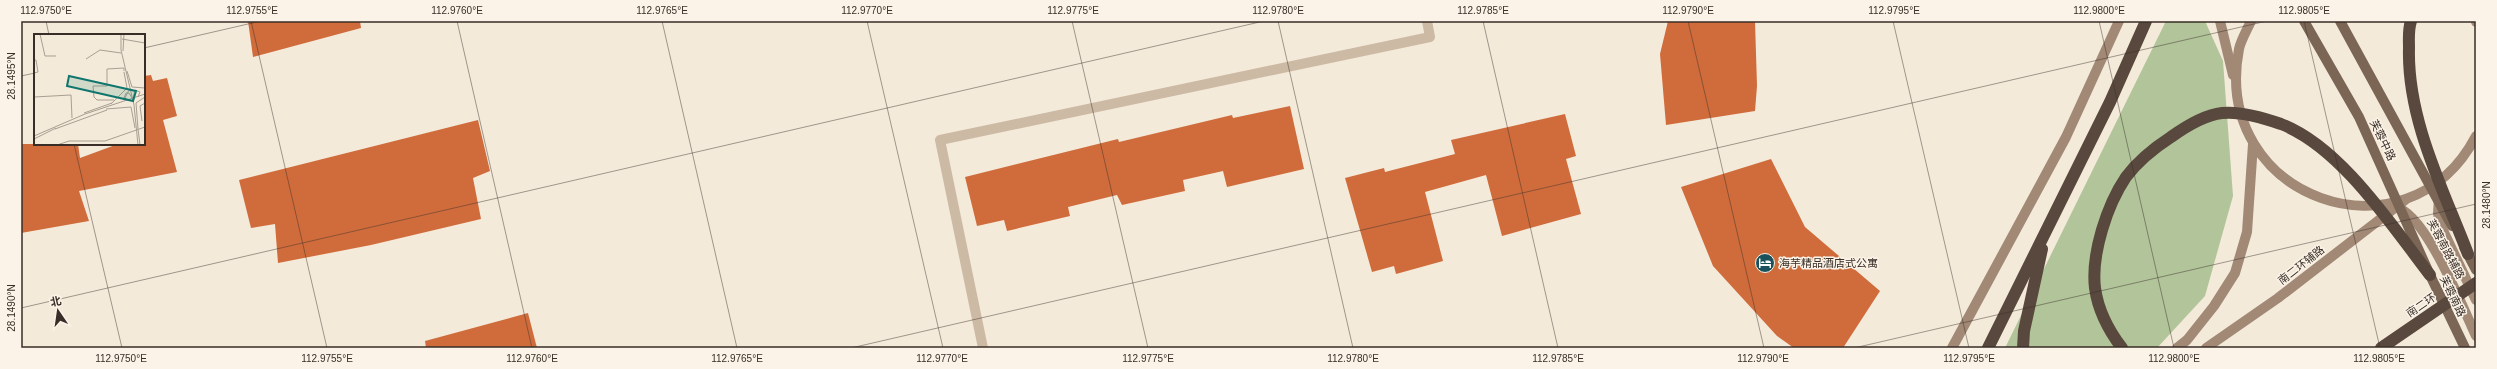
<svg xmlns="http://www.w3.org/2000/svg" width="2497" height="369" font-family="Arial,'Noto Sans SC',sans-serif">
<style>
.green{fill:#b2c499}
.building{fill:#d06c3c}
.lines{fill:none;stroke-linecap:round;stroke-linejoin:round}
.street{stroke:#cdbaa5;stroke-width:10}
.secondary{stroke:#a18976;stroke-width:10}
.primary{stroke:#7b6656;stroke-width:10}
.highway{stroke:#59483d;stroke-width:12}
.ticks{fill:none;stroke:#382e27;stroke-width:1;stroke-opacity:0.45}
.labels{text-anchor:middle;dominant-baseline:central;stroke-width:3;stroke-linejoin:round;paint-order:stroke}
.street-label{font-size:11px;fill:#382e27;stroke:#fbf3e7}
.poi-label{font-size:11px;fill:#382e27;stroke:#fbf3e7;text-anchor:start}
.inset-road{fill:none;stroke:#a99f92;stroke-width:1}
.view{fill:#0f766e;fill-opacity:0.15;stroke:#0f766e;stroke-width:2}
.inset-edge{fill:none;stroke:#382e27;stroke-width:2}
.neatline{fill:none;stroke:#382e27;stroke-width:1.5}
.ticks-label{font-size:10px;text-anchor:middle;fill:#382e27}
</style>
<rect width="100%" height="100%" fill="#f4eada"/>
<polygon class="green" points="2166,21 2205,21 2223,61 2233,196 2205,296 2157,348 2005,348"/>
<g class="building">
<polygon points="248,21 360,21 361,28 253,57"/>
<polygon points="1668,21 1755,21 1757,86 1755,111 1666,125 1660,54"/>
<polygon points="151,75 153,81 167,78 177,116 163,120 177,172 79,191 89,221 21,233 21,144 78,144 80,158 118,144 144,144 144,76"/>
<polygon points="1290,106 1304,169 1227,187 1223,171 1183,180 1185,191 1122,205 1117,195 1068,207 1070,216 1007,231 1004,220 977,226 965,177 1118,139 1119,142 1232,115 1233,118"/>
<polygon points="1565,114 1576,156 1566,159 1581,214 1502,236 1486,175 1425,192 1443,261 1396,274 1394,266 1372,272 1345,178 1384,168 1385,172 1455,154 1451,140"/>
<polygon points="478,120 490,171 473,178 481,219 371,245 278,263 275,224 251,228 239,180"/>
<polygon points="1771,159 1805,227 1880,291 1843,348 1794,348 1777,336 1713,266 1681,187"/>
<polygon points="528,313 537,348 426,348 425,341"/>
</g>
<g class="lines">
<polyline class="street" points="983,348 940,140 1430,37 1427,21"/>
<g class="secondary">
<polyline points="2220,21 2233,75"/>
<path d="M2251,21C2247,30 2241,40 2239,49C2210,198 2407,268 2476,136"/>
<polyline points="2476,21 2476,22"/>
<polyline points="2439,198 2438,213 2440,224 2476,300"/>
<path d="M2395,207C2425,212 2463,308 2476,336"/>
<polyline points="1952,348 2066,137 2119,21"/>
<polyline points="2177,348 2187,340 2214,306 2235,273 2247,232 2253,144"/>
<polyline points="2206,348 2278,298 2405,200"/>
</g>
<g class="primary">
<polyline points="2304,21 2359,117 2430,275 2465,348"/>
<polyline points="2340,21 2452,226"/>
<polyline points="2464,247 2476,270"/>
</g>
<g class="highway">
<path d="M2411,21C2408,30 2409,39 2409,48C2407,119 2443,189 2468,254"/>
<polyline points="1988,348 2110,102 2146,21"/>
<polyline points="2023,348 2024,331 2042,249"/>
<path d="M2122,348C2109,331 2098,310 2095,288C2091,254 2107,205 2126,177C2138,161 2154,148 2171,137C2185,127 2204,115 2222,113C2241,111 2264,118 2281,124C2341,147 2392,226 2430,275"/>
<polyline points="2381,348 2476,283"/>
</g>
</g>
<path class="ticks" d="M46,21L49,35M251,21L327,348M457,21L532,348M662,21L737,348M867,21L943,348M1072,21L1148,348M1278,21L1353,348M1483,21L1558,348M1688,21L1764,348M1893,21L1969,348M2099,21L2174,348M2304,21L2380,348M144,48L261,21M21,76L35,73M74,144L122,348M21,308L1264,21M851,348L2267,21M1854,348L2476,204"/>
<defs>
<g id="hotel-disc" transform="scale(1)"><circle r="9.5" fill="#19525d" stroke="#fbf3e7"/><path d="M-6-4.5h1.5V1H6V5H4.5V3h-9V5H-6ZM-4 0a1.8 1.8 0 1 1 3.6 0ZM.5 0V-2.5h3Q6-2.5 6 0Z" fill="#fff"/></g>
</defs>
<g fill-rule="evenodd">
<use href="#hotel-disc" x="1765" y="263"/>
</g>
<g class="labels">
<g class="street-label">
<text transform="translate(2383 140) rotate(64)">芙蓉中路</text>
<text transform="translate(2446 249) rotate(62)">芙蓉南路辅路</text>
<text transform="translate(2301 265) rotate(-38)">南二环辅路</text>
<text transform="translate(2453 296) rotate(64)">芙蓉南路</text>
<text transform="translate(2421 305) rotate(-34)">南二环</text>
</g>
<g class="poi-label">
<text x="1779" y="263">海芋精品酒店式公寓</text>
</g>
</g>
<g transform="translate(34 34)">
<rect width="111" height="111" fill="#f4eada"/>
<path class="inset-road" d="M6,0L11,22H22M87,0V16L100,71L104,111M88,5L111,9M89,17L90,0M52,25L66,16L87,19M0,26H2L4,38L0,39M93,37L98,53L111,54M0,63L37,61L38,84M91,64L95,56L101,57M99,64L101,56L106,58L104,63M80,66H63L60,63L59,52H73V35L90,34V37M95,66L90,64L92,59H95L98,64M77,70L93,54L90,38M72,75L97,73L101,94M50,79L78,69M108,87L106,72L111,69M21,95L73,76M104,95L106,111M104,95L102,69L111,63M0,102L51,80L111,60M0,105L22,94M23,111L35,107H71L111,93"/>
<path class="view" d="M35,42L102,57L99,67L33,52Z"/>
<rect width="111" height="111" class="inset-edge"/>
</g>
<rect width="2497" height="369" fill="none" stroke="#fbf3e7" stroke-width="44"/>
<g transform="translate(58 311) rotate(347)" stroke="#fbf3e7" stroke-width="3" paint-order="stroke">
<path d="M0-3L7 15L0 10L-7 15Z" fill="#382e27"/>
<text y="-6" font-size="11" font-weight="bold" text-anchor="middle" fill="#382e27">北</text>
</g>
<rect x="22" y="22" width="2453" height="325" class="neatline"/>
<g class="ticks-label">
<text x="46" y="14">112.9750°E</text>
<text x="252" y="14">112.9755°E</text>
<text x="457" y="14">112.9760°E</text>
<text x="662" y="14">112.9765°E</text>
<text x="867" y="14">112.9770°E</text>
<text x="1073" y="14">112.9775°E</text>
<text x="1278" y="14">112.9780°E</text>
<text x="1483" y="14">112.9785°E</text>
<text x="1688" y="14">112.9790°E</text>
<text x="1894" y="14">112.9795°E</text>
<text x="2099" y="14">112.9800°E</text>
<text x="2304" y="14">112.9805°E</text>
<text transform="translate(11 76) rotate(-90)" y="4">28.1495°N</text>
<text transform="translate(2486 205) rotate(-90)" y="4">28.1480°N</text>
<text transform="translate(11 308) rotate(-90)" y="4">28.1490°N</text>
<text x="121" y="362">112.9750°E</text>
<text x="327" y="362">112.9755°E</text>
<text x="532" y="362">112.9760°E</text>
<text x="737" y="362">112.9765°E</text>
<text x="942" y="362">112.9770°E</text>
<text x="1148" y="362">112.9775°E</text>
<text x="1353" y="362">112.9780°E</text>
<text x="1558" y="362">112.9785°E</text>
<text x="1763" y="362">112.9790°E</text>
<text x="1969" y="362">112.9795°E</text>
<text x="2174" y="362">112.9800°E</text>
<text x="2379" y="362">112.9805°E</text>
</g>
</svg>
